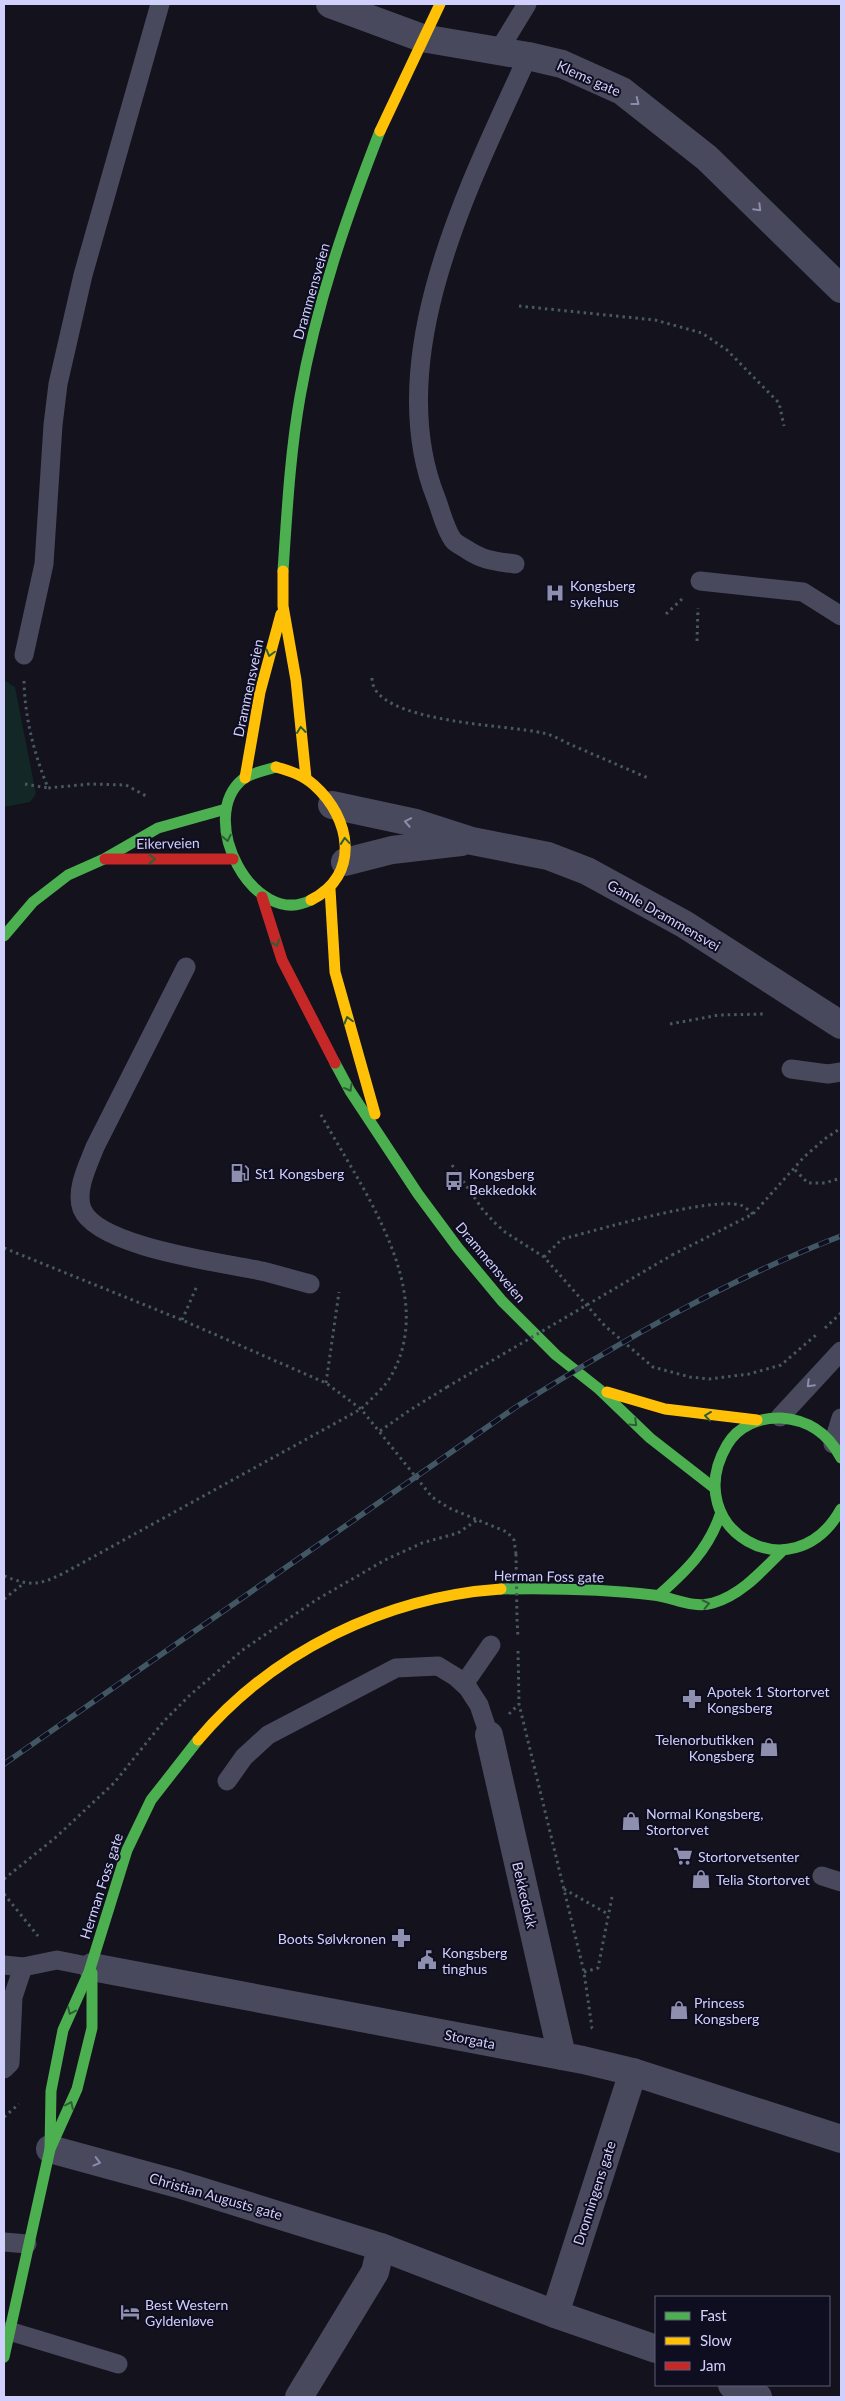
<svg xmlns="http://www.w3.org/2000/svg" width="845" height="2401" font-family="Lato,sans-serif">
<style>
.green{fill:#122726}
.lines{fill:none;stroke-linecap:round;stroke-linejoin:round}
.path{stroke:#495962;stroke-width:3;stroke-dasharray:2.5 4;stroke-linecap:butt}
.lane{stroke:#48495d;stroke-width:19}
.street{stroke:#48495d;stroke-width:28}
.fast{stroke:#4caf50;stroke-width:11}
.slow{stroke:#ffc107;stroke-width:11}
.jam{stroke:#c62828;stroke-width:11}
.rail-casing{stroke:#415864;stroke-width:5.5}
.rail{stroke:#0f0e21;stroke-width:4;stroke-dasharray:11;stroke-linecap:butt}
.path-bridge{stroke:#495962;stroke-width:3;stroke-dasharray:2.5 4;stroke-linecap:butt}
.oneway{stroke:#8c8cac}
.oneway2{stroke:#2e5e38}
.labels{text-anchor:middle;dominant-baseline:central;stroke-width:4;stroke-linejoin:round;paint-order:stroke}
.street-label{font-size:14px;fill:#d1d0fc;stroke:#0f0e21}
.poi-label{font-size:14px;fill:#d1d0fc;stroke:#0f0e21;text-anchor:start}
</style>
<rect width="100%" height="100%" fill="#13121d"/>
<polygon class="green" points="4,680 15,687 36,794 30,802 4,807"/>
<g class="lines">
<g class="path">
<polyline points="519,306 655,320 702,333 727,350 779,403 784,426"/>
<polyline points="666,614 682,599"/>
<polyline points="697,641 698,608"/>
<path d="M372,678C371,723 511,725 543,733C554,735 564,742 574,746C599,757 623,767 648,778"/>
<path d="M24,681C25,719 34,753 48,788L90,784L126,785L146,796"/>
<polyline points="25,784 48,788"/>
<polyline points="670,1024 719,1015 766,1014"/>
<polyline points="452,1165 483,1210 494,1222 505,1232 544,1257 605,1326 653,1367 690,1377 709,1379 749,1374 781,1365 816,1335"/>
<polyline points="795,1170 808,1183 825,1183 841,1178"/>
<polyline points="4,1248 182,1320 326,1383 361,1409 432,1497 449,1508 507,1532 514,1540 516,1554"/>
<polyline points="672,1255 753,1214 804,1157 826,1138 841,1128"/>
<path d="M544,1257L562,1239L570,1237C604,1228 711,1197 740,1205C745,1206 749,1211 753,1214"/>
<polyline points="182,1320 197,1286"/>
<polyline points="825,1328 841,1313"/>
<polyline points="326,1383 339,1292"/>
<polyline points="380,1431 410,1410 447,1387"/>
<path d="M4,1576C30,1586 38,1586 64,1573L361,1409C371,1399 384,1388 391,1376C440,1291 359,1185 320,1113"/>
<polyline points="4,1599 23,1584"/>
<polyline points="517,1619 518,1638"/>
<polyline points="518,1651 519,1704 584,1972 592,2028 595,2030"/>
<polyline points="509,1714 519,1704"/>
<polyline points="4,1879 55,1838 114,1783 164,1721 190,1695 244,1649 316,1600 385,1560 422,1543 458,1533 477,1520"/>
<polyline points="564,1889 608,1914"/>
<polyline points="4,1894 38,1936"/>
<polyline points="584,1972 598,1968 612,1897"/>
<polyline points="4,2117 19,2104"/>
</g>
<g class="lane">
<polyline points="499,50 527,4"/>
<path d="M515,564C494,561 484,561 466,549C462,546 456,544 453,540C445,529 441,511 436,498C380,358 470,183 528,56"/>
<polyline points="700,581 803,592 841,616"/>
<polyline points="24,655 44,564 53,425 58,384 83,275 160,4"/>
<path d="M186,967L95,1147C88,1165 75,1190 82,1209C98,1248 227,1263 266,1272C281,1276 295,1280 310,1284"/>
<polyline points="791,1069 828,1074 841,1072"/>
<polyline points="780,1417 841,1351"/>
<polyline points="833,1444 841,1418"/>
<polyline points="464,1684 491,1645"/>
<polyline points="227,1781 244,1757 268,1735 396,1668 438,1666 456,1677 468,1688 479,1705 489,1735"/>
<polyline points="822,1876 841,1882"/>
<polyline points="4,1965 23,1967 57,1960 92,1967"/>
<polyline points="4,2069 10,2063 13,1997 23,1967"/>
<polyline points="4,2242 27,2244"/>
<polyline points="9,2331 118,2364"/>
</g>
<g class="street">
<polyline points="330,4 422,38 528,56 562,64 622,91 707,158 841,289"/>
<polyline points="332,805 416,823 472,841 548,856 587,871 684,924 841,1025"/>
<polyline points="345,862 392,850 461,842"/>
<polyline points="489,1735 562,2056"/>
<polyline points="92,1967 583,2060 633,2072 841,2139"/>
<polyline points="50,2149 178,2184 381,2247 555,2314 656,2349"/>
<polyline points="555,2314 633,2072"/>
<polyline points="732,2385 758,2397"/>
<polyline points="299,2397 375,2272 381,2247"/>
</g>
<g class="fast">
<path d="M283,571C287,512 290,454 300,397C316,305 346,218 380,131"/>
<path d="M276,767C267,770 251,773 243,779C195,818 254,930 311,900"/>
<polyline points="4,936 33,902 68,875 104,859 158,828 226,809"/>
<polyline points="335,1063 350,1091 418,1194 458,1248 502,1301 556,1355 599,1389 650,1438 713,1487"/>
<path d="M841,1458C828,1433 809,1420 781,1418C760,1417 738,1426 727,1445C678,1529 793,1596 841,1509"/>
<path d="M501,1589C552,1588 603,1589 653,1595C673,1597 692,1609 713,1603C741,1595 762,1571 782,1551"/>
<path d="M659,1595C686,1571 708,1550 720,1515"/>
<polyline points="50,2149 51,2091 63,2030 89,1972 127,1850 151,1800 198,1740"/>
<polyline points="4,2357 50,2149 77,2089 92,2028 92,1973"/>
</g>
<g class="slow">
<polyline points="380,131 440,4"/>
<polyline points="283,571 283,606 296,680 306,778"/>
<path d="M276,767C290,771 303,775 314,785C351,818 361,875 311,900"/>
<polyline points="245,778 260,692 281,614"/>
<polyline points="330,889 335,972 375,1114"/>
<polyline points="607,1392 665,1409 757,1420"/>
<path d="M198,1740C273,1651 386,1597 501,1589"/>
</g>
<g class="jam">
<polyline points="105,859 233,859"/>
<polyline points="262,897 282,960 335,1063"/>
</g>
<g class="rail-casing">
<path id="rail" d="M4,1764L516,1407C620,1342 726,1280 841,1236"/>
</g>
<use href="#rail" class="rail"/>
<g class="path-bridge">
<polyline points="447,1387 672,1255"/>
<polyline points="516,1554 517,1618"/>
</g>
</g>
<defs><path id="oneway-chevron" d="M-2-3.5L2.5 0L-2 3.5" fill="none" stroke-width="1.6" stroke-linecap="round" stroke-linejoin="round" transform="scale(1.25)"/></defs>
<g class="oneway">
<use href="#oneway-chevron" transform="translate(636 102) rotate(38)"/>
<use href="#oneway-chevron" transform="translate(758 208) rotate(45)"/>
<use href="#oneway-chevron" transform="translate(408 822) rotate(-169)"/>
<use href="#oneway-chevron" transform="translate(810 1384) rotate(135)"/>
<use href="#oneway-chevron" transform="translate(97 2162) rotate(15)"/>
</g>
<g class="oneway2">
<use href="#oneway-chevron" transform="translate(270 653) rotate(105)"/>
<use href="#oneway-chevron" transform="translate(301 730) rotate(-97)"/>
<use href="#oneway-chevron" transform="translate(227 838) rotate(78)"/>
<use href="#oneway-chevron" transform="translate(345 841) rotate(-95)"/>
<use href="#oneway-chevron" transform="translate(152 859)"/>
<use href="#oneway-chevron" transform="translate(276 943) rotate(70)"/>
<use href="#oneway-chevron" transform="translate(348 1020) rotate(-106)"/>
<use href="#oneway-chevron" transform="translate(349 1088) rotate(61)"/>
<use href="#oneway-chevron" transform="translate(708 1416) rotate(-173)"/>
<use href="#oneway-chevron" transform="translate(634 1423) rotate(43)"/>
<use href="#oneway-chevron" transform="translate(706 1604) rotate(-12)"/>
<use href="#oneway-chevron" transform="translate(71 2011) rotate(115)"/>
<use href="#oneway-chevron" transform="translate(70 2105) rotate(-65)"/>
</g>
<defs>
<g id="hospital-bare" transform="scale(1.5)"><path d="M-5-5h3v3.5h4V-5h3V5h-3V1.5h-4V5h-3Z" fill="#8e8eae" stroke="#0f0e21" stroke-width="2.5" paint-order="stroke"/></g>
<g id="fuel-bare" transform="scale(1.5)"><path d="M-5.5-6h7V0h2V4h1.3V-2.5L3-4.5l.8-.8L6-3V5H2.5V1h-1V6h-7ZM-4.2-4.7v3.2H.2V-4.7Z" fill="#8e8eae" stroke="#0f0e21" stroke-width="2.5" paint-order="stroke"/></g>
<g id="bus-bare" transform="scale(1.5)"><path d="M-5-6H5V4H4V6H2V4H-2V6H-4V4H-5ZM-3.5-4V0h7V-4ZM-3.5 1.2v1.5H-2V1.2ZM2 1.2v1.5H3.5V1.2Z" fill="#8e8eae" stroke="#0f0e21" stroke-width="2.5" paint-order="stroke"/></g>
<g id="pharmacy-bare" transform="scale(1.5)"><path d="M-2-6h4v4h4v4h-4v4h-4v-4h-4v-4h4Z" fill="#8e8eae" stroke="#0f0e21" stroke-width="2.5" paint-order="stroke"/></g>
<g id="shop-bare" transform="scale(1.5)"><path d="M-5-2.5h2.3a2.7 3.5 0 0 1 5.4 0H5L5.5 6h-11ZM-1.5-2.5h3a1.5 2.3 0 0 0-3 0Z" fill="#8e8eae" stroke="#0f0e21" stroke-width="2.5" paint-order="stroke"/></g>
<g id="supermarket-bare" transform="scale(1.5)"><path d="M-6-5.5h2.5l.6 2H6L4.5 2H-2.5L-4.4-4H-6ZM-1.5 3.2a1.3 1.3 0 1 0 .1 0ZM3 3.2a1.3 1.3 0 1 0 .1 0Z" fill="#8e8eae" stroke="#0f0e21" stroke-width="2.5" paint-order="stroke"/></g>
<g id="civic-bare" transform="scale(1.5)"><path d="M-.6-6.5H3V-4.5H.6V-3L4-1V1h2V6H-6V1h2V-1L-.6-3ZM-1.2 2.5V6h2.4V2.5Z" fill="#8e8eae" stroke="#0f0e21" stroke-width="2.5" paint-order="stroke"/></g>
<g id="hotel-bare" transform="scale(1.5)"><path d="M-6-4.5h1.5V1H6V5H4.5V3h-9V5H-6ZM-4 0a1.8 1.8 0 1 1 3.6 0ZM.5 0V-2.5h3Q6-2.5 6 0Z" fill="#8e8eae" stroke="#0f0e21" stroke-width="2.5" paint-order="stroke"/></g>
</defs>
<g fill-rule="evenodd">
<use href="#hospital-bare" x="555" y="593"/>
<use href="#fuel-bare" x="240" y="1173"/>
<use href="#bus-bare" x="454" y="1181"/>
<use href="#pharmacy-bare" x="692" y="1699"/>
<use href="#shop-bare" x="769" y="1747"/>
<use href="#shop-bare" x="631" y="1821"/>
<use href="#supermarket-bare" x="683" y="1856"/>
<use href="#shop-bare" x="701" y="1879"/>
<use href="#pharmacy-bare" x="401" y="1938"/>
<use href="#civic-bare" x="427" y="1960"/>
<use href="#shop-bare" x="679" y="2010"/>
<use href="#hotel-bare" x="130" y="2312"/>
</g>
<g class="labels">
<g class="street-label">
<text transform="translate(589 78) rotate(24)">Klems gate</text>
<text transform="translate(311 291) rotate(-74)">Drammensveien</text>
<text transform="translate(248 688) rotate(-78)">Drammensveien</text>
<text transform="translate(168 843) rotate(-1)">Eikerveien</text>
<text transform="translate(664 915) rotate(30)">Gamle Drammensvei</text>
<text transform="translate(491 1262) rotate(50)">Drammensveien</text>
<text transform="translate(549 1576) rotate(1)">Herman Foss gate</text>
<text transform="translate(101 1886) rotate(-72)">Herman Foss gate</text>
<text transform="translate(525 1895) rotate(77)">Bekkedokk</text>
<text transform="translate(470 2039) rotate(11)">Storgata</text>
<text transform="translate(594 2193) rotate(-72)">Dronningens gate</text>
<text transform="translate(216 2196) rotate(16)">Christian Augusts gate</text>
</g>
<g class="poi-label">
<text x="570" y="585">Kongsberg<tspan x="570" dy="16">sykehus</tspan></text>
<text x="255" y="1173">St1 Kongsberg</text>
<text x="469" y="1173">Kongsberg<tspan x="469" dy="16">Bekkedokk</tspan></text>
<text x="707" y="1691">Apotek 1 Stortorvet<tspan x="707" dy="16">Kongsberg</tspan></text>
<text x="754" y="1739" text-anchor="end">Telenorbutikken<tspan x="754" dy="16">Kongsberg</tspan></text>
<text x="646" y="1813">Normal Kongsberg,<tspan x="646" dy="16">Stortorvet</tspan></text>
<text x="698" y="1856">Stortorvetsenter</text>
<text x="716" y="1879">Telia Stortorvet</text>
<text x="386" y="1938" text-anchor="end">Boots Sølvkronen</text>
<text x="442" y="1952">Kongsberg<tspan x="442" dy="16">tinghus</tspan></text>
<text x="694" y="2002">Princess<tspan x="694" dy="16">Kongsberg</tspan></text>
<text x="145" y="2304">Best Western<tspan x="145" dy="16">Gyldenløve</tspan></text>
</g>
</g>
<rect width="845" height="2401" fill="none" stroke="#d1d0fc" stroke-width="10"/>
<rect x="655" y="2296" width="175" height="90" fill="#0f0e21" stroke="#5d5c79"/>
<rect x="665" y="2312" width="25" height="8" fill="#4caf50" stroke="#5d5c79"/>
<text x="700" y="2321" font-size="15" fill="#d1d0fc">Fast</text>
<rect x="665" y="2337" width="25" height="8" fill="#ffc107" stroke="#5d5c79"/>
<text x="700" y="2346" font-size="15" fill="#d1d0fc">Slow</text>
<rect x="665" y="2362" width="25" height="8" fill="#c62828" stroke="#5d5c79"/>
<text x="700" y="2371" font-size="15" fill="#d1d0fc">Jam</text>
</svg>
